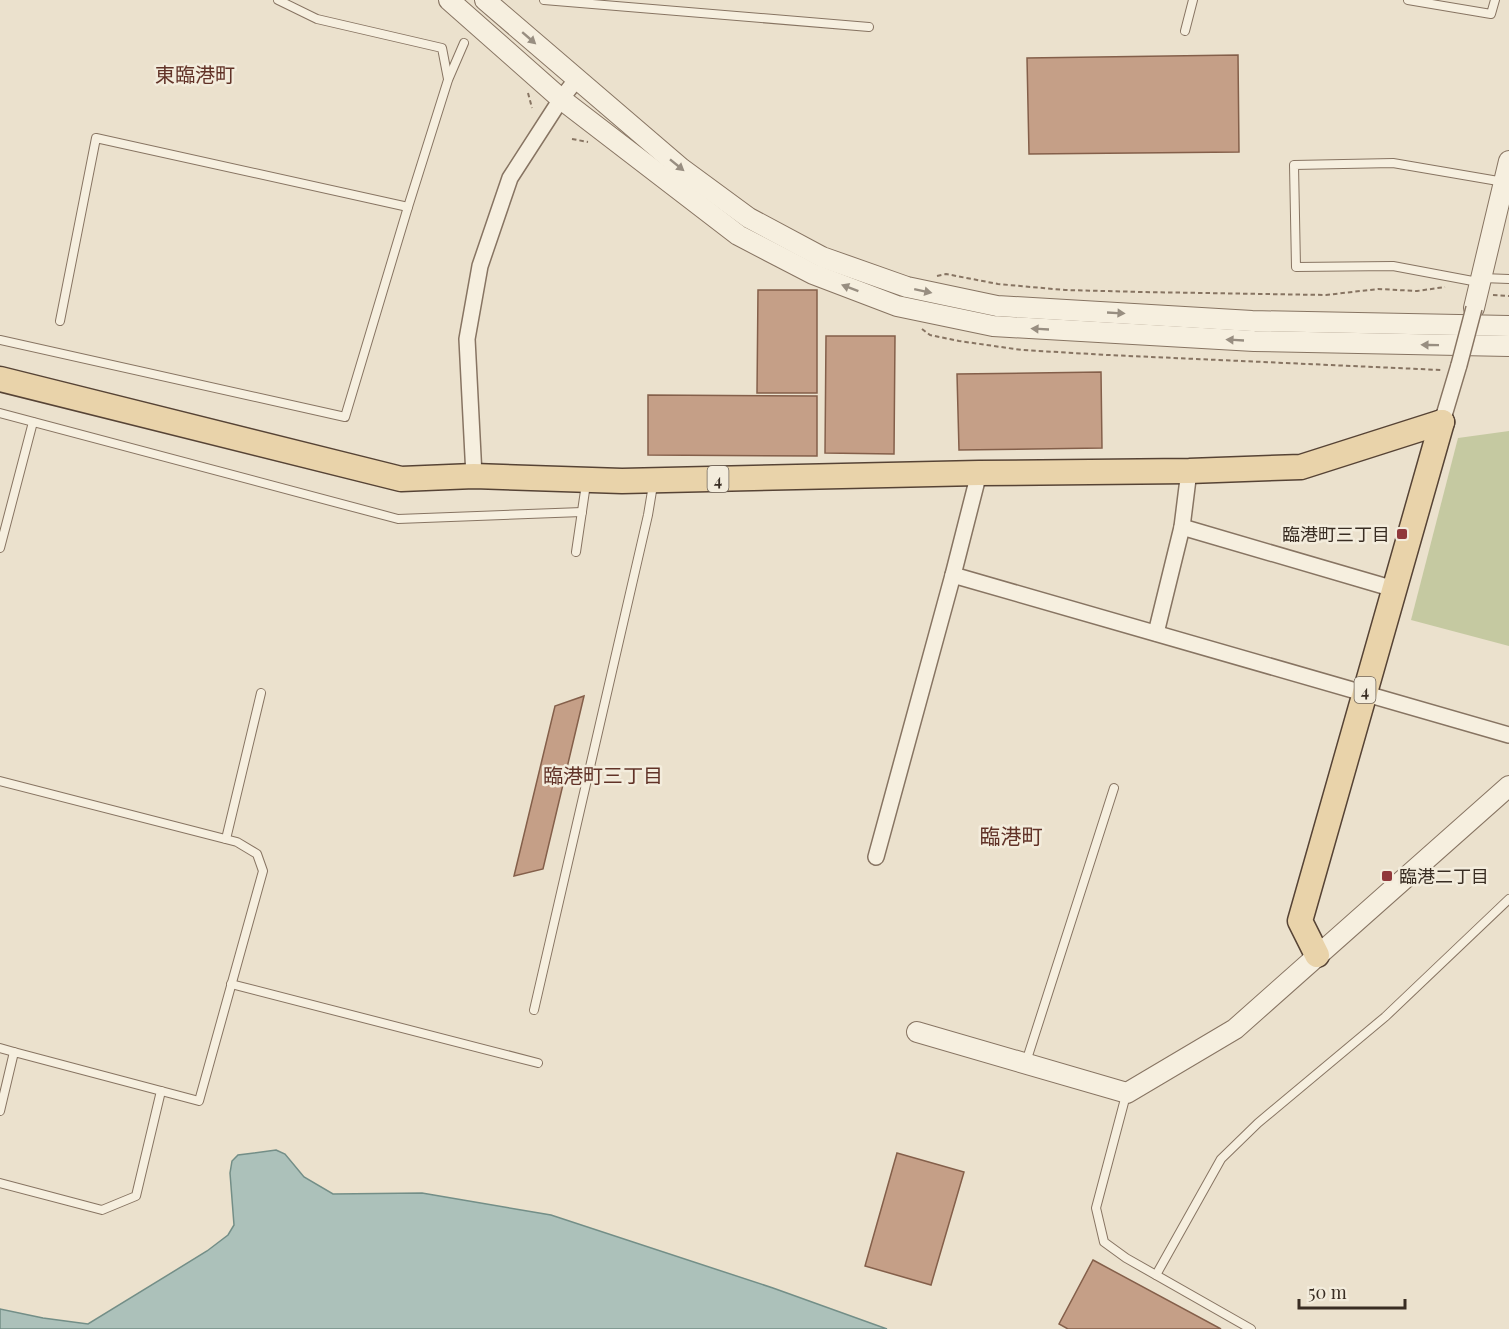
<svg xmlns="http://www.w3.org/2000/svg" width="1509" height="1329" font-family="'Playfair Display','Noto Sans JP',serif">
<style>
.green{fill:#c5c9a1}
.water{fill:#acc1ba;stroke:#738e87;stroke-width:1.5}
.building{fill:#c59f87;stroke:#845f4a;stroke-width:1.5}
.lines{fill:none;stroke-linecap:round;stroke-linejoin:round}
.service-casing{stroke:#877462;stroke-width:10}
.minor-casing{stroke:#877462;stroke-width:18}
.tertiary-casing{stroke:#877462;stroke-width:22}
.primary-casing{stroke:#564335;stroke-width:27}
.path{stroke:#877462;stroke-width:2;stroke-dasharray:4.5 3;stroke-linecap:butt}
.service{stroke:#f6efdf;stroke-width:8}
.minor{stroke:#f6efdf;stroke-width:15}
.tertiary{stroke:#f6efdf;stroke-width:20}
.primary{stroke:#e9d3aa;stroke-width:24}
.minor-bridge-casing{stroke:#877462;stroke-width:18;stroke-linecap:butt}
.minor-bridge{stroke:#f6efdf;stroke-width:15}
.oneway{fill:#988e81}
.poi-dot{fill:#90383b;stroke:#f3ecdc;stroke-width:2}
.labels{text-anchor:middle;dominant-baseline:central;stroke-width:5;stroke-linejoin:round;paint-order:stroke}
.shield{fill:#f3ecdc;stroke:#71665a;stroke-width:1.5}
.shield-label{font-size:16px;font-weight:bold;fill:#392d23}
.poi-label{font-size:18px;fill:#392d23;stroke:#f3ecdc;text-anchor:end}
.neighbourhood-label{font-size:20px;fill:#613227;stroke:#f3ecdc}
.quarter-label{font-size:21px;fill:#613227;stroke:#f3ecdc}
</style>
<rect width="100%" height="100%" fill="#ebe1cd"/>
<polygon class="green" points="1509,431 1509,646 1411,620 1458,438"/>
<polygon class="water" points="276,1150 285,1154 304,1177 333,1194 422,1193 551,1215 773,1288 887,1329 0,1329 0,1309 43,1318 88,1324 207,1251 228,1235 234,1225 230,1173 232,1161 238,1155"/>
<g class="building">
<polygon points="1238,55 1239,152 1029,154 1027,58"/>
<polygon points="758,290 817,290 817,393 757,393"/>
<polygon points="826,336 895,336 894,454 825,453"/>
<polygon points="1101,372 1102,448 959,450 957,374"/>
<polygon points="648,395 817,396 817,456 648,455"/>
<polygon points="584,696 543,869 514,876 555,706"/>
<polygon points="897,1153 964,1172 931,1285 865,1266"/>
<polygon points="1093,1260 1221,1329 1068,1329 1059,1324"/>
</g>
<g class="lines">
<g class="service-casing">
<g id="service">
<polyline points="278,0 317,19 442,48 448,79"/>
<polyline points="544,0 869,27"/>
<polyline points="1408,0 1491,14 1495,0"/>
<polyline points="1185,31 1193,0"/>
<polyline points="1482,278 1509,279"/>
<polyline points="1478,282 1393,266 1296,267 1294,165 1393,163 1504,182"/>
<polyline points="60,321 96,138 408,207"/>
<polyline points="0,340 345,417 408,207 448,80 464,43"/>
<polyline points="0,413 398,519 582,512"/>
<polyline points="0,548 33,422"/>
<polyline points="576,552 586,484"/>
<polyline points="0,781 237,842 257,854 263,871 199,1101 14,1052 0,1111"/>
<polyline points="226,839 261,693"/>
<polyline points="231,984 538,1063"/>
<polyline points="534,1010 648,515 653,485"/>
<polyline points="0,1048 14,1052"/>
<polyline points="1026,1062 1114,788"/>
<polyline points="1126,1095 1096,1208 1104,1242 1126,1258 1251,1329"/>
<polyline points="0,1183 102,1210 136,1196 161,1091"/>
<polyline points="1156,1275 1221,1159 1258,1123 1385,1017 1509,899"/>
</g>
</g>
<g class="minor-casing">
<g id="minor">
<polyline points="1442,422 1459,365"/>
<polyline points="474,476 467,339 480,266 510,178 561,99 576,80"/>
<polyline points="1182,527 1394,589"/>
<polyline points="953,575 979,473"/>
<polyline points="1156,633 1182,527 1189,471"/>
<polyline points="876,857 953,575 1509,735"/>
</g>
</g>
<g class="tertiary-casing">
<g id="tertiary">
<polyline points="449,0 561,99 738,235 813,274 897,306 993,326 1254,341 1509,346"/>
<polyline points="485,0 681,168 749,218 822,257 907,287 997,306 1252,321 1509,326"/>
<polyline points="1474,308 1509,161"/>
<polyline points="917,1032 1127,1093 1235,1029 1509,786"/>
</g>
</g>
<g class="primary-casing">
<g id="primary">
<polyline points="0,379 401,479 474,476 622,481 979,473 1189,471 1301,467 1442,422"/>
<polyline points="1317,955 1300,921 1442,422"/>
</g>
</g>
<g class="path">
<polyline points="528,93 532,108"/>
<polyline points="572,139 588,142"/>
<polyline points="937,276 946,274 998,284 1065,290 1142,292 1326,295 1378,289 1417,291 1445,287"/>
<polyline points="1493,295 1509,296"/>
<polyline points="922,329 930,335 959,341 1022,350 1108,355 1441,370"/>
</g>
<use href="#service" class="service"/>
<use href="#minor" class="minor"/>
<use href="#tertiary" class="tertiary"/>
<use href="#primary" class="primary"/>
<g class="minor-bridge-casing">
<polyline id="minor-bridge" points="1459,365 1474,308"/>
</g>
<use href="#minor-bridge" class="minor-bridge"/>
</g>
<defs><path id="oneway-solid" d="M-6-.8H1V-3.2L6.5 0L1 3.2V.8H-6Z" transform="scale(1.5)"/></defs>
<g class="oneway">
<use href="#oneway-solid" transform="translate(529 38) rotate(41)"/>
<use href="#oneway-solid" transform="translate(677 165) rotate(39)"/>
<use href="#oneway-solid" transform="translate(850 288) rotate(-159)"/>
<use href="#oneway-solid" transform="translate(923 291) rotate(12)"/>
<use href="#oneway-solid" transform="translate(1116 313) rotate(3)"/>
<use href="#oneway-solid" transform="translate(1040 329) rotate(-177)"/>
<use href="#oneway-solid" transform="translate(1235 340) rotate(-177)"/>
<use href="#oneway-solid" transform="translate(1430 345) rotate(-179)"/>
</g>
<g class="poi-dot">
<rect x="1396" y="528" width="12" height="12" rx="3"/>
<rect x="1381" y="870" width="12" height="12" rx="3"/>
</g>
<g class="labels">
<g class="shield">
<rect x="707.5" y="466" width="21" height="26" rx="4.5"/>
<rect x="1354.5" y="677" width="21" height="26" rx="4.5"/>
</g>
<g class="shield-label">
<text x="718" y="479">4</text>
<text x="1365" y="690">4</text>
</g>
<g class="poi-label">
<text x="1390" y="534">臨港町三丁目</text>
<text x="1399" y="876" text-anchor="start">臨港二丁目</text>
</g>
<g class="neighbourhood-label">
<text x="195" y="73">東臨港町</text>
<text x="603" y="774">臨港町三丁目</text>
</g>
<g class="quarter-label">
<text x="1011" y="835">臨港町</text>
</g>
</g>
<path d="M1299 1299v9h106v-9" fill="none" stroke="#392d23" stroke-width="3"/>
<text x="1308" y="1299" font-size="18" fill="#392d23" stroke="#f3ecdc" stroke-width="4.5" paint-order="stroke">50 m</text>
</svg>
